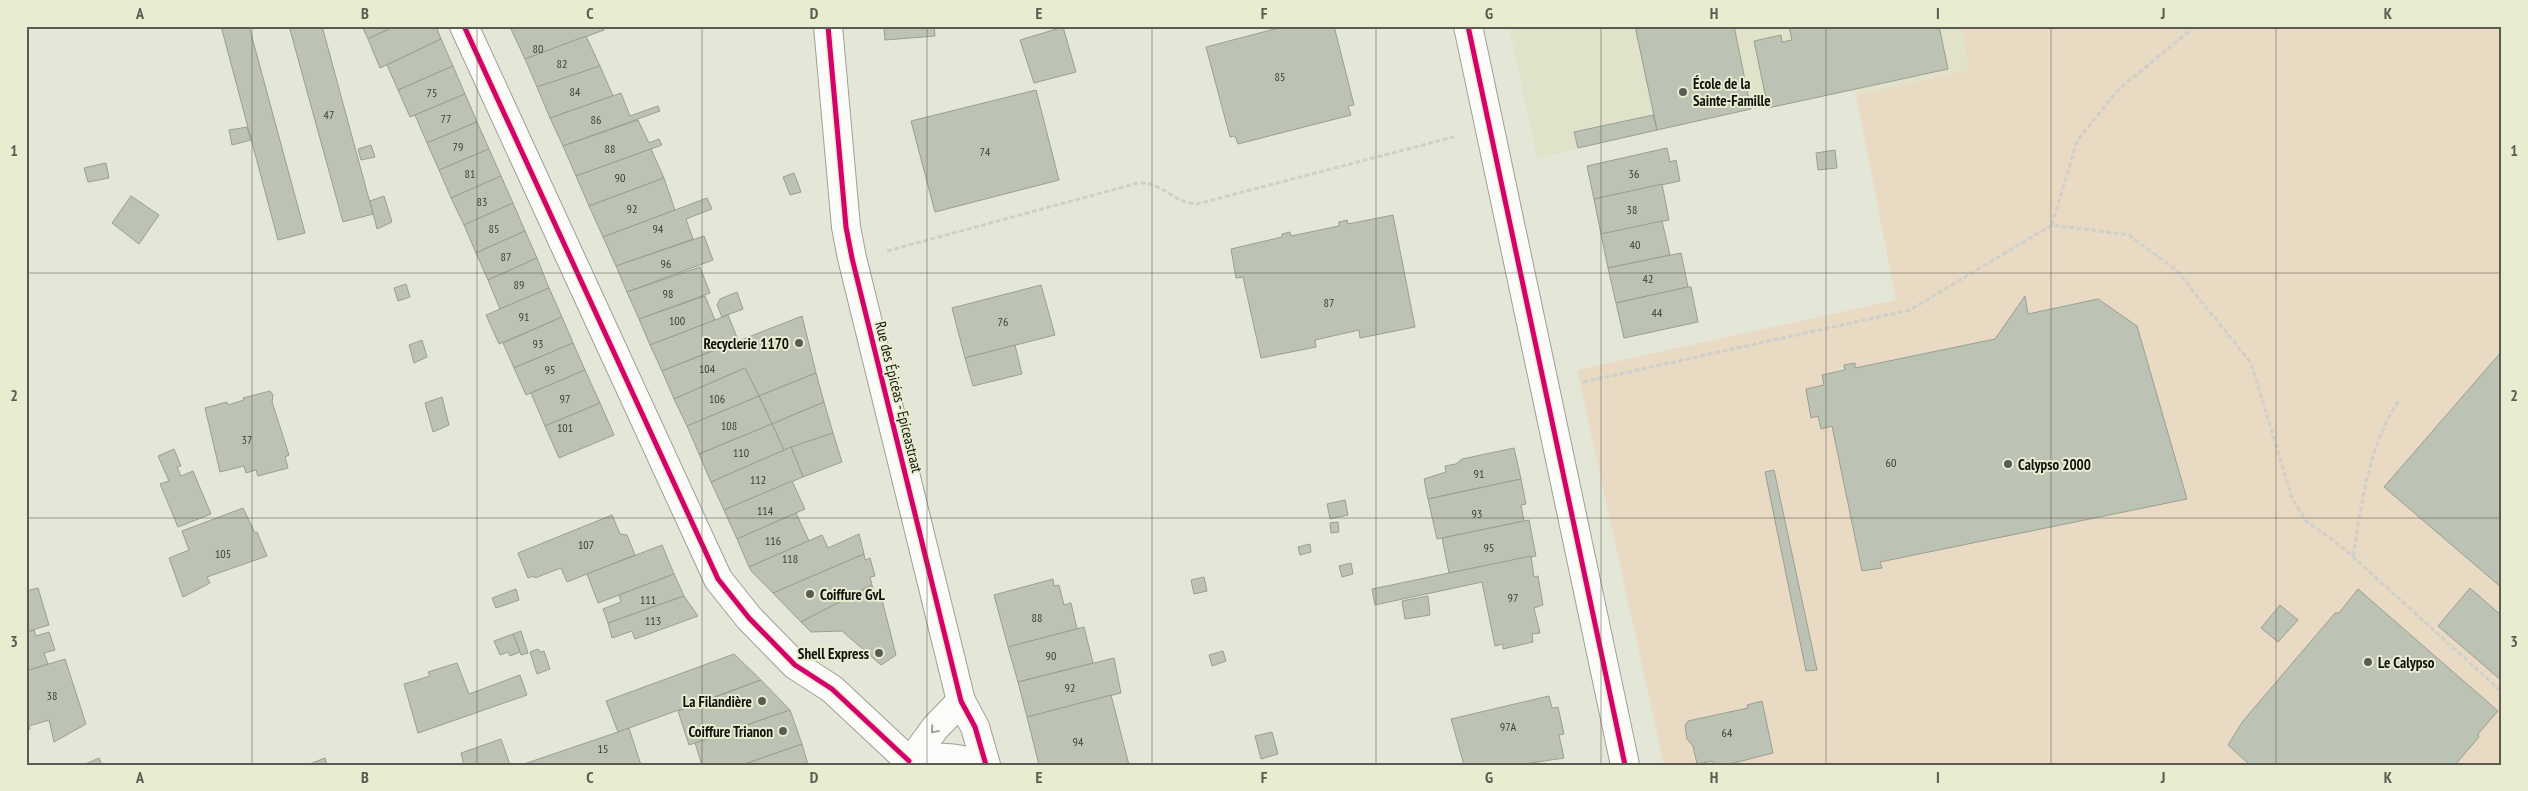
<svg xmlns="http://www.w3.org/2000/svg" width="2528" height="791" font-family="'PT Sans Narrow',sans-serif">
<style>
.built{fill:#e0e3c9}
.green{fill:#e9dac4}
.building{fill:#bcc3b4;stroke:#9a9e93}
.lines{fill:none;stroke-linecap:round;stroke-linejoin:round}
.minor-casing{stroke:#9ea094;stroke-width:30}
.tertiary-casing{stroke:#9ea094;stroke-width:30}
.path{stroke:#cfd0cb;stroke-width:3;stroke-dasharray:5 2.5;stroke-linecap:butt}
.minor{stroke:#fbfbf9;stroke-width:28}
.tertiary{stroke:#fbfbf9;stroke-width:28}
.cycleway-casing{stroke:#e8ecd1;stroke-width:8}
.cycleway{stroke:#d6006c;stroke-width:5}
.oneway{stroke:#9d9e99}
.grid{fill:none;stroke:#5b5c51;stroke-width:1;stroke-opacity:0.55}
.poi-dot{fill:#5b5c51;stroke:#e8ecd1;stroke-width:2}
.labels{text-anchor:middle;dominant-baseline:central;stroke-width:4;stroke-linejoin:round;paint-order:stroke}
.number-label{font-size:12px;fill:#3c3e34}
.poi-label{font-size:15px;font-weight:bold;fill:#111209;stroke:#e8ecd1;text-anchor:start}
.street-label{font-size:15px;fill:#111209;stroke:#e8ecd1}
.neatline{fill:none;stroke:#5b5c51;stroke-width:2}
.grid-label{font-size:16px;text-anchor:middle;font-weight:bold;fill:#5b5c51}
</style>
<rect width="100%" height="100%" fill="#e4e6d7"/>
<polygon class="built" points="1509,26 1961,26 1969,70 1856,95 1855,90 1768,108 1751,109 1537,158"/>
<polygon class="green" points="1961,26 2502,26 2502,765 1664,765 1577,370 1896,300 1856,95 1969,70"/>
<g class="building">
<polygon points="221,26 249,26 305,233 278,240"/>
<polygon points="289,26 322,26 373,214 343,222"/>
<polygon points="362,26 395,26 368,39"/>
<polygon points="395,26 436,26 441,39 380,68 368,39"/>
<polygon points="517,26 603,26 604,30 525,59 511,29"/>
<polygon points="884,26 934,26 935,36 885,40"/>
<polygon points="1286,26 1334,26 1354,105 1348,106 1351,115 1238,144 1235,136 1230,137 1206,47"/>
<polygon points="1635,26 1734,26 1751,109 1657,130"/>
<polygon points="1789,26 1939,26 1948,69 1768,108 1754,41 1781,35 1782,42 1792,40"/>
<polygon points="1063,27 1076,72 1034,83 1020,40"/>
<polygon points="586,36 600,66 537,87 525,59"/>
<polygon points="441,39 453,66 398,90 387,65"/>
<polygon points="453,66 465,94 410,117 398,90"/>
<polygon points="600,66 613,96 550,118 537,87"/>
<polygon points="1036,90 1059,180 935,212 911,121"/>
<polygon points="621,93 630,116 658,106 660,111 563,146 550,118"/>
<polygon points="465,94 477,122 427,143 415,115"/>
<polygon points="1653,115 1657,130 1578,148 1574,132"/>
<polygon points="638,120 649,143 659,139 662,145 576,176 563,146"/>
<polygon points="477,122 489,149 439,170 427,143"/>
<polygon points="247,127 251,140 232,145 229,130"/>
<polygon points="371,145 375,157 361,160 358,149"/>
<polygon points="1667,148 1670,162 1676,160 1680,181 1594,199 1587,166"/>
<polygon points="489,149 501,176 451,198 439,170"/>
<polygon points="651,149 664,178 589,206 576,176"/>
<polygon points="1835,150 1837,168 1818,170 1816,153"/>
<polygon points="106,163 109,178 88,182 84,168"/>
<polygon points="794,173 801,192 790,195 783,177"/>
<polygon points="501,176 513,203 464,225 451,198"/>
<polygon points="664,178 675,210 603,237 589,206"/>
<polygon points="1662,184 1669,220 1601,234 1594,199"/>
<polygon points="131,196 159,215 139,244 112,223"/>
<polygon points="384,196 392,222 377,229 370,201"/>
<polygon points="707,198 712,209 686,219 693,239 616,266 603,237"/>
<polygon points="513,203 525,231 476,253 464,225"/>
<polygon points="1393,215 1415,327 1360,338 1359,330 1315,340 1316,347 1261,358 1243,277 1236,278 1231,249 1282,237 1282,234 1290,232 1291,236 1339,226 1339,222 1347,220 1348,224"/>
<polygon points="1662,221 1670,255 1608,268 1601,234"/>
<polygon points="525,231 537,258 488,280 476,253"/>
<polygon points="704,236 713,260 627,292 616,266"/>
<polygon points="1681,253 1688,287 1616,303 1608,268"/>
<polygon points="537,258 549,288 500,309 488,280"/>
<polygon points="700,267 710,293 639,319 627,292"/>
<polygon points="406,284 410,297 398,301 394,288"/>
<polygon points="1041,285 1055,335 965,358 952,308"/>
<polygon points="1688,287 1691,287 1698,322 1624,338 1616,303"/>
<polygon points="549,288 562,317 499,344 486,315"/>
<polygon points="737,292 743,309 722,317 717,305 720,299"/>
<polygon points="705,296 715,320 650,345 639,319"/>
<polygon points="2025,296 2028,314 2098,299 2137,326 2187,499 1880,562 1882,568 1862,571 1832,426 1821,429 1818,416 1811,418 1806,389 1824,385 1822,375 1845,370 1844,365 1855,363 1855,368 1995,339"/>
<polygon points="728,315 738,340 662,371 650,345"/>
<polygon points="802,316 816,373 759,396 745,368 674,399 662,371"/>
<polygon points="562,317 573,343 514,368 503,343"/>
<polygon points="422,340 427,357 414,363 409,345"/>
<polygon points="573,343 585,370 526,395 514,368"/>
<polygon points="1015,345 1022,374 973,386 965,358"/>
<polygon points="2502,351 2502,588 2384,487"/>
<polygon points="745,368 759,396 687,426 674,399"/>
<polygon points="585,370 600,403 545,426 531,393"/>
<polygon points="816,373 824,402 772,424 759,396"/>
<polygon points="270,391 273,395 272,402 289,455 285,457 288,468 258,476 256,470 246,473 244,466 220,472 205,408 227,402 228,405 244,400 243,398"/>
<polygon points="759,396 772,424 699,454 687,426"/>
<polygon points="442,397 449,425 433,432 425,403"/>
<polygon points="824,402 833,433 784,450 772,424"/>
<polygon points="600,403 614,435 559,458 545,426"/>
<polygon points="772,424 784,450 711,482 699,454"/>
<polygon points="833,433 842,462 803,477 791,447"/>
<polygon points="791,447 803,477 724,510 711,482"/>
<polygon points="1514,448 1521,479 1428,499 1424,479 1446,472 1445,466 1456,464 1462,459"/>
<polygon points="174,449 181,466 177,467 181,476 193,471 211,514 178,527 160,484 169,481 158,456"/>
<polygon points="1774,470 1817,670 1806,671 1765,472"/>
<polygon points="1521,479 1526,504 1521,505 1524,521 1437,539 1428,499"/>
<polygon points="792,481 805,509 737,539 724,510"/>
<polygon points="1345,500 1348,515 1330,519 1327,504"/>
<polygon points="243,508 255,533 257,532 267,556 207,577 210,583 183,597 169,558 189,550 182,531"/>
<polygon points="796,513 809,541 749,567 737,539"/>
<polygon points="612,515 620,534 627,535 635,555 567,582 561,568 535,578 534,576 528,578 518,553"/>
<polygon points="1529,520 1536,556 1449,573 1442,538"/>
<polygon points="1338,522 1339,532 1331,533 1330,523"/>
<polygon points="859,534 864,554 773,593 752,572 749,567 822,535 828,548"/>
<polygon points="1310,544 1311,552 1300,555 1298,547"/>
<polygon points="662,545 674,574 598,603 587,574"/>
<polygon points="864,554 865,560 870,558 875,576 870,577 872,585 801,622 773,593"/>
<polygon points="1531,556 1534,577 1538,576 1543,605 1534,608 1540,633 1532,634 1533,642 1503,649 1503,644 1495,646 1482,582 1375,605 1372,589"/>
<polygon points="1351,563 1353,574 1342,577 1339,566"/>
<polygon points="674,574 684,596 608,623 603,609 621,602 619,595"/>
<polygon points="1204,577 1207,591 1194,594 1191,580"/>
<polygon points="1053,579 1054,586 1059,585 1064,605 1071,603 1077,629 1008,647 994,595"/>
<polygon points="872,585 874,593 880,592 896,655 881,665 842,631 811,632 801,622"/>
<polygon points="38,588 49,625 26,632 26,591"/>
<polygon points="2470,588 2502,616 2502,681 2438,626"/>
<polygon points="516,589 519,600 496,608 492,598"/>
<polygon points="2358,589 2498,711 2478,734 2479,737 2455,765 2250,765 2228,745 2243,721 2335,613 2339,613"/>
<polygon points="684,596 698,616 635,639 632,631 612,638 608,623"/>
<polygon points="1428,596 1430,615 1405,619 1402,601"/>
<polygon points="2280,605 2298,620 2278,642 2261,628"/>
<polygon points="1084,627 1093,663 1018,682 1008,647"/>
<polygon points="34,630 36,636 49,632 55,650 44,653 48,664 26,671 26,632"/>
<polygon points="521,631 528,653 521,655 513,634"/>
<polygon points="513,634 520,652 510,656 508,652 500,655 494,641"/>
<polygon points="538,649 541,652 544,651 550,669 537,674 530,652"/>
<polygon points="1223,651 1226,661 1212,666 1209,655"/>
<polygon points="734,654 761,680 618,732 606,701"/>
<polygon points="1114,658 1121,693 1027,717 1018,682"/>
<polygon points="65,659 86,724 54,742 49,720 29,726 30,729 26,730 26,671"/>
<polygon points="457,663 469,694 520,675 527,695 418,733 404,684 430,676 428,672"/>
<polygon points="761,680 790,710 689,745 678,711"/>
<polygon points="1111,695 1129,765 1039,765 1027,717"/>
<polygon points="1549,696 1552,708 1558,707 1564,734 1559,735 1564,758 1518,765 1464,765 1451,719"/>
<polygon points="1762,701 1773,753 1726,765 1712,765 1712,761 1697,764 1693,746 1687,739 1685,726 1688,721 1748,708 1747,705"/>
<polygon points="790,710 802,744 742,765 702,765 695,743"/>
<polygon points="629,728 641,765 521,765 618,732"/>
<polygon points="1272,732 1278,754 1261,759 1255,736"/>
<polygon points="501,739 510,765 464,765 461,753"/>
<polygon points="802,744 808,765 742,765"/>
<polygon points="99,758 102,765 83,765"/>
<polygon points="325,758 327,765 307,765"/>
</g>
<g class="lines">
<g class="minor-casing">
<g id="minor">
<polyline points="464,26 718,579 749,618 795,665 832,689 909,761"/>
<polyline points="1468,26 1625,765"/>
</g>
</g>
<g class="tertiary-casing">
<g id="tertiary">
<polyline points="828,26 846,227 852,258 961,701 975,727 986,765"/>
<path d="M909,761C933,757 954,755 977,765"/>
<polyline points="908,765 935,728 961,701"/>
</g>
</g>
<g class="path">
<polyline points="2052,225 2077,141 2117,91 2195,26"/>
<path d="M887,251L1138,183C1162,181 1172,203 1197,204L1457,136"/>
<polyline points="1583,382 1910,310 2052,225 2129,235 2176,270 2251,363 2292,498 2306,521 2341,546 2502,692"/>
<path d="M2353,556C2362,503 2368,444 2400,399"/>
</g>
<use href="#minor" class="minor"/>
<use href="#tertiary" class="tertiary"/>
<g class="cycleway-casing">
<g id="cycleway">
<polyline points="464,26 718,579 749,618 795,665 832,689 909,761"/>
<polyline points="828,26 846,227 852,258 961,701 975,727 986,765"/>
<polyline points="1468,26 1625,765"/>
</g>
</g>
<use href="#cycleway" class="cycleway"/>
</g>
<defs><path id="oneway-chevron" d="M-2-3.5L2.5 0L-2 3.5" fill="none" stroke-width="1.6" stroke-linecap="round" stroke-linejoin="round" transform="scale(1.25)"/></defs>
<use class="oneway" href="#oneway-chevron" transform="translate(934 730) rotate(130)"/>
<path class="grid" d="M252,26V765M477,26V765M702,26V765M927,26V765M1152,26V765M1376,26V765M1601,26V765M1826,26V765M2051,26V765M2276,26V765M26,273H2502M26,518H2502"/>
<g class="poi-dot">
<circle cx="1683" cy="92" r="5"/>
<circle cx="799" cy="343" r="5"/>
<circle cx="2008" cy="464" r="5"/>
<circle cx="810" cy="594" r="5"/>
<circle cx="879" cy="653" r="5"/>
<circle cx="2368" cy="662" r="5"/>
<circle cx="762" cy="701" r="5"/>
<circle cx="783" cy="731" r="5"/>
</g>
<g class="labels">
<g class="number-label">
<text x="538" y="48">80</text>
<text x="562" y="63">82</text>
<text x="1280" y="76">85</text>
<text x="575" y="91">84</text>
<text x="432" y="92">75</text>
<text x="329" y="114">47</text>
<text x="446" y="118">77</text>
<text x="596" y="119">86</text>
<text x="458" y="146">79</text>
<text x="610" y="148">88</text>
<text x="985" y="151">74</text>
<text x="470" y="173">81</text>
<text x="1634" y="173">36</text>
<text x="620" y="177">90</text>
<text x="482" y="201">83</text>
<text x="632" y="208">92</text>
<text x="1632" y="209">38</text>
<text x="494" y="228">85</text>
<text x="658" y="228">94</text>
<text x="1635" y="244">40</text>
<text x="506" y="256">87</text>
<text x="666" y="263">96</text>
<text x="1648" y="278">42</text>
<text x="519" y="284">89</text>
<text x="668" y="293">98</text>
<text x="1329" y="302">87</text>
<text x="1657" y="312">44</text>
<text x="524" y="316">91</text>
<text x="677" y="320">100</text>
<text x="1003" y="321">76</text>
<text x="538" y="343">93</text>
<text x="707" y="368">104</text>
<text x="550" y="369">95</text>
<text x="565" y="398">97</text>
<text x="717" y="398">106</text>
<text x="729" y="425">108</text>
<text x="565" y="427">101</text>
<text x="247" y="439">37</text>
<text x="741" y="452">110</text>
<text x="1891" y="462">60</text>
<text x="1479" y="473">91</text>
<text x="758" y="479">112</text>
<text x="765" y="510">114</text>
<text x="1477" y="513">93</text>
<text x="773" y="540">116</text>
<text x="586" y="544">107</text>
<text x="1489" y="547">95</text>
<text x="223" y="553">105</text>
<text x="790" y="558">118</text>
<text x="1513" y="597">97</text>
<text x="648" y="599">111</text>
<text x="1037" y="617">88</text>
<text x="653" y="620">113</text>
<text x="1051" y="655">90</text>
<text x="1070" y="687">92</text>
<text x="52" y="695">38</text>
<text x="1508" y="726">97A</text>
<text x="1727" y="732">64</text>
<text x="1078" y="741">94</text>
<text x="603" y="748">15</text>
</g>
<g class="poi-label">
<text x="1693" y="83">École de la<tspan x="1693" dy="17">Sainte-Famille</tspan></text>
<text x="789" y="343" text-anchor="end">Recyclerie 1170</text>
<text x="2018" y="464">Calypso 2000</text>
<text x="820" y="594">Coiffure GvL</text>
<text x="869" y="653" text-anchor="end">Shell Express</text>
<text x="2378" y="662">Le Calypso</text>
<text x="752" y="701" text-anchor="end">La Filandière</text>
<text x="773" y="731" text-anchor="end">Coiffure Trianon</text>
</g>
<g class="street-label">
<text transform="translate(899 397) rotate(76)">Rue des Épicéas - Epiceastraat</text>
</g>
</g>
<rect width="2528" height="791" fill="none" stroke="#e8ecd1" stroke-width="55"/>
<rect x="28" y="28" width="2472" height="736" class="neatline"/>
<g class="grid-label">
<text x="140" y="19">A</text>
<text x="365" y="19">B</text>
<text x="590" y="19">C</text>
<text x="814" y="19">D</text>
<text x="1039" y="19">E</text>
<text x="1264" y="19">F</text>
<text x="1489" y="19">G</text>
<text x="1714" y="19">H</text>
<text x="1938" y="19">I</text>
<text x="2163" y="19">J</text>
<text x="2388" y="19">K</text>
<text x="14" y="156">1</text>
<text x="2514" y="156">1</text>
<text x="14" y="401">2</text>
<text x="2514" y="401">2</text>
<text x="14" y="647">3</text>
<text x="2514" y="647">3</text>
<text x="140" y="783">A</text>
<text x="365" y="783">B</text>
<text x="590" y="783">C</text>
<text x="814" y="783">D</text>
<text x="1039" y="783">E</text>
<text x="1264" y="783">F</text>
<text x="1489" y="783">G</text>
<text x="1714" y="783">H</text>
<text x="1938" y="783">I</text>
<text x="2163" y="783">J</text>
<text x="2388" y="783">K</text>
</g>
</svg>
